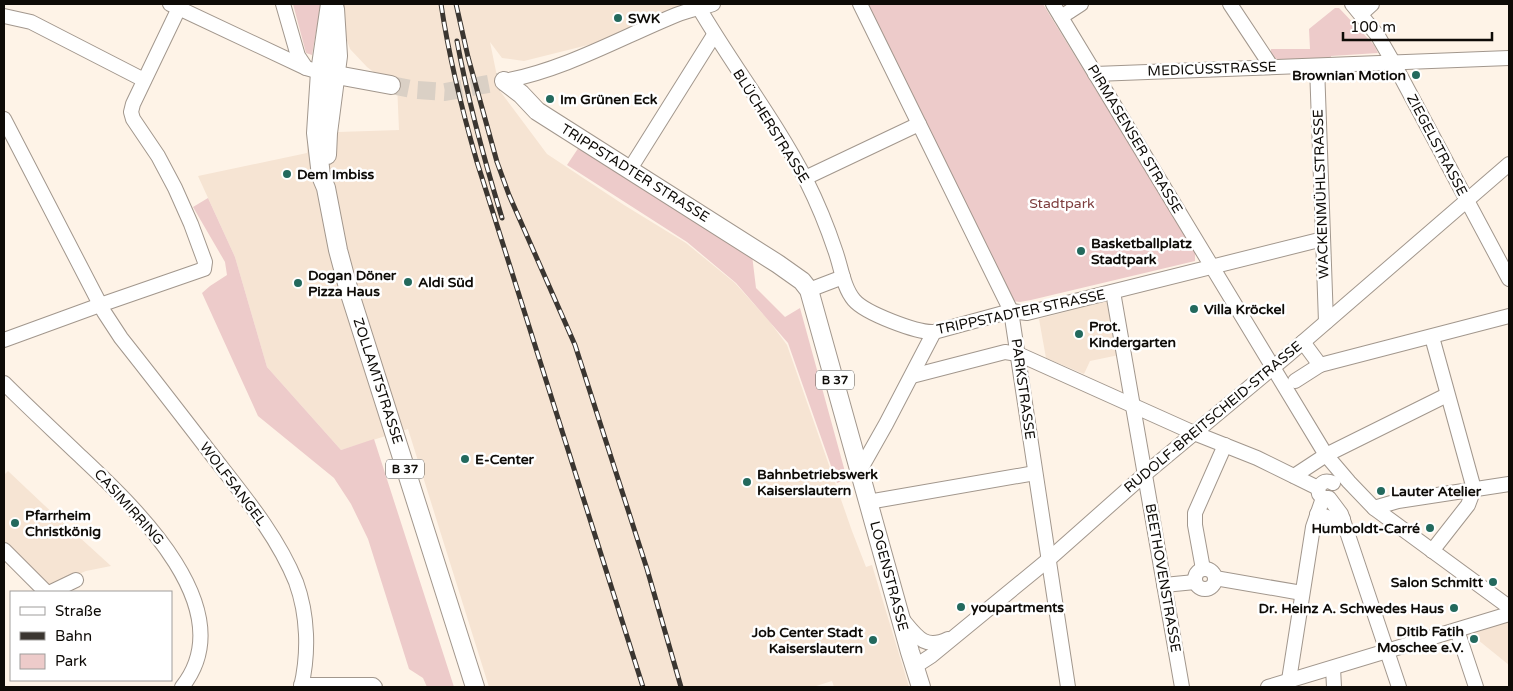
<svg xmlns="http://www.w3.org/2000/svg" width="1513" height="691" font-family="'Varela Round',sans-serif">
<style>
.built{fill:#f6e4d3}
.green{fill:#edcbca}
.lines{fill:none;stroke-linecap:round;stroke-linejoin:round}
.major-tunnel{stroke:#dad0c5;stroke-width:18;stroke-dasharray:18 9;stroke-linecap:butt}
.minor-casing{stroke:#a2978d;stroke-width:16}
.major-casing{stroke:#a2978d;stroke-width:20}
.minor{stroke:#fff;stroke-width:14}
.major{stroke:#fff;stroke-width:18}
.rail-casing{stroke:#3b3631;stroke-width:5}
.rail{stroke:#fff;stroke-width:3;stroke-dasharray:9;stroke-linecap:butt}
.poi-dot{fill:#23695d;stroke:#fff;stroke-width:2}
.labels{text-anchor:middle;dominant-baseline:central;stroke-width:5;stroke-linejoin:round;paint-order:stroke}
.shield{fill:#fff;stroke:#565451;stroke-width:1}
.shield-label{font-size:12px;font-weight:bold;fill:#0e0b07}
.poi-label{font-size:14px;font-weight:bold;fill:#0e0b07;stroke:#fff;text-anchor:start}
.street-label{font-size:14px;fill:#0e0b07;stroke:#fff}
.park-label{font-size:14px;fill:#7e3e3e;stroke:#fff}
</style>
<rect width="100%" height="100%" fill="#fef3e7"/>
<g class="built">
<polygon points="341,4 687,4 592,44 524,61 502,58 490,42 500,91 547,154 624,205 686,243 735,283 770,322 787,345 852,531 866,567 872,565 909,687 834,687 832,681 813,687 489,687 408,429 341,450 267,367 235,257 198,176 307,153 308,133 399,130 397,84 383,79 367,67 350,49 342,27"/>
<polygon points="1109,300 1119,355 1090,361 1084,374 1046,358 1039,319"/>
<polygon points="8,471 44,505 111,566 86,571 50,586 4,542 4,475"/>
<polygon points="1509,618 1509,665 1467,631"/>
</g>
<g class="green">
<polygon points="293,4 321,4 312,55 306,53"/>
<polygon points="865,4 1043,4 1195,251 1195,261 1031,300 1020,302 1012,301"/>
<polygon points="1335,8 1339,8 1374,45 1378,53 1331,56 1331,59 1271,62 1271,49 1310,49 1309,29"/>
<polygon points="579,147 752,255 756,288 785,317 800,308 847,479 837,483 788,343 736,283 687,242 567,165"/>
<polygon points="208,198 235,257 267,367 341,450 374,439 454,687 427,687 423,678 409,669 368,539 351,504 334,478 258,416 202,293 210,286 227,275 225,262 193,207"/>
</g>
<g class="lines">
<polyline class="major-tunnel" points="391,85 416,90 445,92 504,81"/>
<g class="minor-casing">
<g id="minor">
<polyline points="170,4 306,68 320,72"/>
<polyline points="283,4 298,56 306,68"/>
<polyline points="860,4 1011,311 1068,687"/>
<polyline points="1053,4 1326,455 1349,482 1374,508 1509,607"/>
<polyline points="1230,4 1271,66"/>
<polyline points="1352,4 1378,36 1393,62 1509,279"/>
<path d="M699,8C733,66 775,120 806,180C817,202 827,226 835,250C841,266 843,287 854,300C865,313 917,333 934,332L1011,311L1027,313L1323,239"/>
<polyline points="1361,14 1372,4"/>
<polyline points="4,16 31,22 144,80"/>
<polyline points="1061,17 1081,4"/>
<polyline points="1317,66 1326,322"/>
<polyline points="1095,74 1509,58"/>
<path d="M504,81C564,70 620,38 676,15C688,10 701,8 713,4"/>
<path d="M4,119L104,312L121,338C152,377 182,416 212,455C243,495 277,535 296,582C308,615 309,653 301,687"/>
<polyline points="630,169 714,35"/>
<polyline points="805,178 919,124"/>
<polyline points="809,290 843,277"/>
<polyline points="1113,292 1182,687"/>
<polyline points="1432,337 1474,489 1468,505 1432,551"/>
<polyline points="4,340 100,305 204,269 205,262 191,224 175,188 158,156 133,119 131,112 133,104 179,8"/>
<polyline points="1303,342 1320,365 1509,316"/>
<polyline points="912,376 1005,352 1018,354 1194,433 1257,458 1318,488"/>
<polyline points="1295,381 1320,365"/>
<path d="M4,383C28,407 53,430 78,454C131,504 245,608 182,687"/>
<polyline points="860,470 886,424 934,332"/>
<polyline points="1294,476 1326,455 1447,395"/>
<path d="M1333,483C1326,480 1323,481 1318,488L1319,494L1323,498H1329L1341,514L1399,687"/>
<polyline points="868,502 1035,473"/>
<polyline points="1374,508 1398,501 1509,484"/>
<polyline points="1317,514 1337,520 1343,519"/>
<polyline points="4,550 46,592"/>
<circle cx="1205" cy="579" r="10"/>
<polyline points="1203,569 1195,525 1195,513 1225,445"/>
<polyline points="1215,578 1302,593"/>
<polyline points="1164,585 1195,582"/>
<polyline points="51,592 76,580"/>
<path d="M903,620C917,637 925,650 948,639"/>
<polyline points="1457,630 1476,687"/>
<polyline points="914,667 931,656 1048,560 1145,474 1288,355 1509,164"/>
<polyline points="1333,668 1334,687"/>
<polyline points="1289,680 1313,527 1323,498"/>
<polyline points="301,685 373,685 375,687"/>
<polyline points="1268,687 1509,614"/>
</g>
</g>
<g class="major-casing">
<g id="major">
<polyline points="330,4 320,72 316,133 321,176 326,188 338,250 349,291 475,687"/>
<polyline points="326,73 391,85"/>
<polyline points="504,81 521,94 537,111 778,264 802,281 809,290 910,652 921,687"/>
<polyline points="327,155 328,133 338,56 335,9"/>
</g>
</g>
<use href="#minor" class="minor"/>
<use href="#major" class="major"/>
<g class="rail-casing">
<g id="rail">
<path d="M441,4C449,57 462,110 477,162L643,687"/>
<polyline points="456,4 468,57 497,162 509,195 575,345 647,569 681,687"/>
<path d="M457,41C468,101 484,159 502,218"/>
</g>
</g>
<use href="#rail" class="rail"/>
</g>
<g class="poi-dot">
<circle cx="618" cy="18" r="5"/>
<circle cx="1416" cy="75" r="5"/>
<circle cx="550" cy="99" r="5"/>
<circle cx="287" cy="174" r="5"/>
<circle cx="1081" cy="251" r="5"/>
<circle cx="408" cy="282" r="5"/>
<circle cx="298" cy="283" r="5"/>
<circle cx="1194" cy="309" r="5"/>
<circle cx="1079" cy="334" r="5"/>
<circle cx="465" cy="459" r="5"/>
<circle cx="747" cy="482" r="5"/>
<circle cx="1381" cy="491" r="5"/>
<circle cx="15" cy="523" r="5"/>
<circle cx="1430" cy="528" r="5"/>
<circle cx="1493" cy="582" r="5"/>
<circle cx="961" cy="607" r="5"/>
<circle cx="1454" cy="608" r="5"/>
<circle cx="1474" cy="639" r="5"/>
<circle cx="873" cy="640" r="5"/>
</g>
<g class="labels">
<g class="shield">
<rect x="816" y="370.5" width="38" height="19" rx="4"/>
<rect x="386" y="459.5" width="38" height="19" rx="4"/>
</g>
<g class="shield-label">
<text x="835" y="380">B 37</text>
<text x="405" y="469">B 37</text>
</g>
<g class="poi-label">
<text x="628" y="18">SWK</text>
<text x="1406" y="75" text-anchor="end">Brownian Motion</text>
<text x="560" y="99">Im Grünen Eck</text>
<text x="297" y="174">Dem Imbiss</text>
<text x="1091" y="243">Basketballplatz<tspan x="1091" dy="16">Stadtpark</tspan></text>
<text x="308" y="275">Dogan Döner<tspan x="308" dy="16">Pizza Haus</tspan></text>
<text x="418" y="282">Aldi Süd</text>
<text x="1204" y="309">Villa Kröckel</text>
<text x="1089" y="326">Prot.<tspan x="1089" dy="16">Kindergarten</tspan></text>
<text x="475" y="459">E-Center</text>
<text x="757" y="474">Bahnbetriebswerk<tspan x="757" dy="16">Kaiserslautern</tspan></text>
<text x="1391" y="491">Lauter Atelier</text>
<text x="25" y="515">Pfarrheim<tspan x="25" dy="16">Christkönig</tspan></text>
<text x="1420" y="528" text-anchor="end">Humboldt-Carré</text>
<text x="1483" y="582" text-anchor="end">Salon Schmitt</text>
<text x="971" y="607">youpartments</text>
<text x="1444" y="608" text-anchor="end">Dr. Heinz A. Schwedes Haus</text>
<text x="1464" y="631" text-anchor="end">Ditib Fatih<tspan x="1464" dy="16">Moschee e.V.</tspan></text>
<text x="863" y="632" text-anchor="end">Job Center Stadt<tspan x="863" dy="16">Kaiserslautern</tspan></text>
</g>
<g class="street-label">
<text transform="translate(1212 69) rotate(-2)">MEDICUSSTRASSE</text>
<text transform="translate(771 126) rotate(58)">BLÜCHERSTRASSE</text>
<text transform="translate(1135 139) rotate(59)">PIRMASENSER STRASSE</text>
<text transform="translate(1437 145) rotate(62)">ZIEGELSTRASSE</text>
<text transform="translate(635 173) rotate(32)">TRIPPSTADTER STRASSE</text>
<text transform="translate(1321 194) rotate(-92)">WACKENMÜHLSTRASSE</text>
<text transform="translate(1021 312) rotate(-12)">TRIPPSTADTER STRASSE</text>
<text transform="translate(378 381) rotate(72)">ZOLLAMTSTRASSE</text>
<text transform="translate(1023 389) rotate(82)">PARKSTRASSE</text>
<text transform="translate(1213 417) rotate(-40)">RUDOLF-BREITSCHEID-STRASSE</text>
<text transform="translate(233 484) rotate(53)">WOLFSANGEL</text>
<text transform="translate(129 507) rotate(48)">CASIMIRRING</text>
<text transform="translate(889 576) rotate(75)">LOGENSTRASSE</text>
<text transform="translate(1163 578) rotate(80)">BEETHOVENSTRASSE</text>
</g>
<g class="park-label">
<text x="1062" y="203">Stadtpark</text>
</g>
</g>
<rect width="1513" height="691" fill="none" stroke="#0e0b07" stroke-width="10"/>
<rect x="10" y="591" width="162" height="90" fill="#ffffff" stroke="#9f9d9c"/>
<rect x="20" y="607" width="25" height="8" fill="#ffffff" stroke="#9f9d9c"/>
<text x="55" y="616" font-size="15" fill="#0e0b07">Straße</text>
<rect x="20" y="632" width="25" height="8" fill="#3b3631" stroke="#9f9d9c"/>
<text x="55" y="641" font-size="15" fill="#0e0b07">Bahn</text>
<rect x="20" y="654" width="25" height="15" fill="#edcbca" stroke="#9f9d9c"/>
<text x="55" y="666" font-size="15" fill="#0e0b07">Park</text>
<path d="M1343 32v8h149v-8" fill="none" stroke="#0e0b07" stroke-width="2.5"/>
<text x="1350" y="32" font-size="15" fill="#0e0b07" stroke="#ffffff" stroke-width="4" paint-order="stroke">100 m</text>
</svg>
